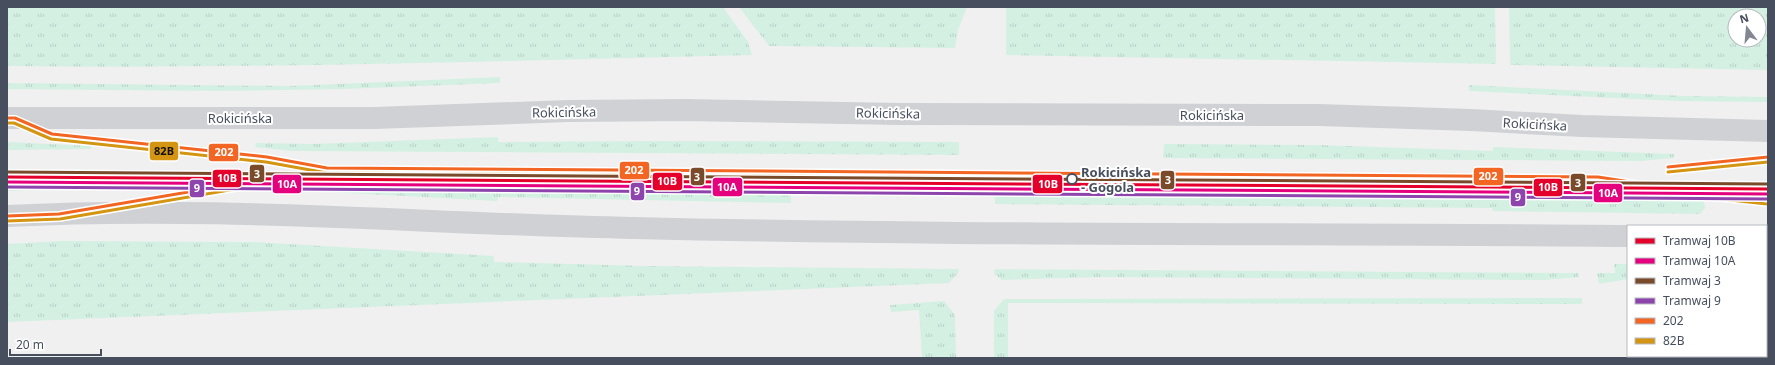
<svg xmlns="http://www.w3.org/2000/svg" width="1775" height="365" font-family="'Noto Sans',sans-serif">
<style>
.grass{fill:url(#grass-tufts);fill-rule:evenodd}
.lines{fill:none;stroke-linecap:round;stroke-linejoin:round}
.street{stroke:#cfd1d4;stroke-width:22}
.secondary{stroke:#d0d1d5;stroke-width:22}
.bus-1-casing{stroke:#fff;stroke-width:6}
.bus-2-casing{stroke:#fff;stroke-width:6}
.bus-1{stroke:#f26522;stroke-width:3}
.bus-2{stroke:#d49513;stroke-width:3}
.tram-1-casing{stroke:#fff;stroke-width:6}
.tram-2-casing{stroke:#fff;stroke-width:6}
.tram-3-casing{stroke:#fff;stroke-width:6}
.tram-4-casing{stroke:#fff;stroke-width:6}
.tram-1{stroke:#e4002b;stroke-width:3}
.tram-2{stroke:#e5007d;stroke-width:3}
.tram-3{stroke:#7a4b2a;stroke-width:3}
.tram-4{stroke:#8e44ad;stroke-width:3}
.stop-dot{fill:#fff;stroke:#474f5e;stroke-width:2}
.labels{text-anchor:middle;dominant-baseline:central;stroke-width:4;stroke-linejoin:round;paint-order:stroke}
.street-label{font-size:13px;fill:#474f5e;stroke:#fff}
.stop-label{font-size:13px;font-weight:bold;fill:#474f5e;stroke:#fff;text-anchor:start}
.line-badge{stroke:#fff;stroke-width:1.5}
.badge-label{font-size:11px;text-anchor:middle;font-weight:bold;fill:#fff}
.pale-badge-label{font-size:11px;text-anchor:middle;font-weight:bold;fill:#111}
</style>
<defs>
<pattern id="grass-tufts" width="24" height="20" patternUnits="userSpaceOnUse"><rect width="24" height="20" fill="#d4f0e3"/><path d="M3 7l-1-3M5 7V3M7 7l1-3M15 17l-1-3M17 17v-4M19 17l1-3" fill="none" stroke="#b7d0c5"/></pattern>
</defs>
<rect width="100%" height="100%" fill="#f1f0f0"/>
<g class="grass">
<path d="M7,7H723L748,42L752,55C504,61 255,69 7,66Z"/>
<polygon points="739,7 967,7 958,30 955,48 769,46"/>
<polygon points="1006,7 1495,7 1496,64 1006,55"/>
<path d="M1509,7H1768V70L1510,65ZM1735,16H1759V40H1735Z"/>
<polygon points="500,77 500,83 343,89 217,91 7,89 7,83 291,86"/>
<polygon points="1469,85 1684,96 1768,97 1768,102 1677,101 1469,91"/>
<polygon points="498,137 498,142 648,141 959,142 959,155 292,151 255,147 256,143 313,144"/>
<polygon points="7,142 91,146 91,149 7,150"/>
<polygon points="1164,144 1319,145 1493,151 1493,147 1674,154 1674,158 1641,161 1163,158"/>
<polygon points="7,183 91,185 91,188 7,191"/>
<polygon points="291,185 791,188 791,203 498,197 497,201 275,189 276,186"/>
<polygon points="995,189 1637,194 1701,200 1704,202 1705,208 1700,214 1493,211 1492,208 995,204"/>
<polygon points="60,241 254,242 494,256 494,262 646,266 959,269 958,273 949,283 7,322 7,244"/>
<polygon points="1614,264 1628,264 1628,279 1599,284 1597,273 1615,273"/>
<polygon points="995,269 1578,273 1579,277 1544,280 1102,277 1002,280 994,274"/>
<polygon points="1582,298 1582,304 1008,303 1008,358 994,358 994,311 1004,299"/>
<polygon points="944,301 955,315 956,358 922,358 919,310 891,312 890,305"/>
</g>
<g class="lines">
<g class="street">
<polyline points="1766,288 1768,284"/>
<polyline points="1727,356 1727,358"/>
</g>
<g class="secondary">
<polyline points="7,118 374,118 569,111 686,110 900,114 1319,115 1471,120 1582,126 1768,131"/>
<path d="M7,216C216,205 425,224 634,228C965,236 1297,233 1628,236"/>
<polyline points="1766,237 1768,237"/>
</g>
<g class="bus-1-casing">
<g id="bus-1">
<polyline points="7,118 15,118 52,134 267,157 327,168 1598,177 1676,189 1768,199"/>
<polyline points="1668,167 1768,157"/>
<polyline points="7,216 59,214 282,176"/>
</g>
</g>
<g class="bus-2-casing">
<g id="bus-2">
<polyline points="7,123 14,123 51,139 266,162 327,173 1598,182 1675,194 1767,204"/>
<polyline points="1668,172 1768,162"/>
<polyline points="7,221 60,219 283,181"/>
</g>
</g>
<use href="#bus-1" class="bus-1"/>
<use href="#bus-2" class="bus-2"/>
<g class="tram-1-casing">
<polyline id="tram-1" points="7,177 1768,189"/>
</g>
<g class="tram-2-casing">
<polyline id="tram-2" points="7,182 1768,194"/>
</g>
<g class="tram-3-casing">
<polyline id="tram-3" points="7,172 1768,184"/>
</g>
<g class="tram-4-casing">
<polyline id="tram-4" points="7,187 1768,199"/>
</g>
<use href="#tram-1" class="tram-1"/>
<use href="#tram-2" class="tram-2"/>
<use href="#tram-3" class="tram-3"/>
<use href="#tram-4" class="tram-4"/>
</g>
<circle class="stop-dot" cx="1072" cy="179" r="5"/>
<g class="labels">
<g class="street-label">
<text transform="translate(564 112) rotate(-1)">Rokicińska</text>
<text transform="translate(888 113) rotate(1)">Rokicińska</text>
<text x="1212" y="115">Rokicińska</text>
<text x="240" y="118">Rokicińska</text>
<text transform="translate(1535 124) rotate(3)">Rokicińska</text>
</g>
<g class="stop-label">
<text x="1081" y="172">Rokicińska<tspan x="1081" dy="15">- Gogola</tspan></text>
</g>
</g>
<g class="line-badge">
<rect x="149" y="141" width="30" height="20" rx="4" fill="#d49513"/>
<rect x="208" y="143" width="31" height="19" rx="4" fill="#f26522"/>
<rect x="619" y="161" width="31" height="19" rx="4" fill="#f26522"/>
<rect x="249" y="164" width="16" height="19" rx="4" fill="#7a4b2a"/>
<rect x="1473" y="167" width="31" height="19" rx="4" fill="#f26522"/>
<rect x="690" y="167" width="15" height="19" rx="4" fill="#7a4b2a"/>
<rect x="212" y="169" width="30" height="19" rx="4" fill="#e4002b"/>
<rect x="1160" y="170" width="15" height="20" rx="4" fill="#7a4b2a"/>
<rect x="652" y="172" width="31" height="19" rx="4" fill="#e4002b"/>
<rect x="1570" y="173" width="16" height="19" rx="4" fill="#7a4b2a"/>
<rect x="272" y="174" width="30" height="20" rx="4" fill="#e5007d"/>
<rect x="1032" y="174" width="31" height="20" rx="4" fill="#e4002b"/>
<rect x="712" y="177" width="31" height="20" rx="4" fill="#e5007d"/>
<rect x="1533" y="178" width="30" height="19" rx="4" fill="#e4002b"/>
<rect x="189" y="179" width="16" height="19" rx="4" fill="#8e44ad"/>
<rect x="630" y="182" width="15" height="19" rx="4" fill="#8e44ad"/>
<rect x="1593" y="183" width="30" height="20" rx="4" fill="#e5007d"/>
<rect x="1510" y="188" width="16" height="19" rx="4" fill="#8e44ad"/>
</g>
<g class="badge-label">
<text x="224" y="156">202</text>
<text x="634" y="174">202</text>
<text x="257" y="178">3</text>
<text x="1488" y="180">202</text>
<text x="697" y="181">3</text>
<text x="227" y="182">10B</text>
<text x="1168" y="184">3</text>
<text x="667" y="185">10B</text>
<text x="1578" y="187">3</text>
<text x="287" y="188">10A</text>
<text x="1048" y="188">10B</text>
<text x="727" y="191">10A</text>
<text x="1548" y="191">10B</text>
<text x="197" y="192">9</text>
<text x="637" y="195">9</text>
<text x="1608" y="197">10A</text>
<text x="1518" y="201">9</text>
</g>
<g class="pale-badge-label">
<text x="164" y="155">82B</text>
</g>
<rect width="1775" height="365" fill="none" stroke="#474f5e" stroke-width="16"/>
<rect x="1627" y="225" width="140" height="132" fill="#ffffff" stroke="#b5b9bf"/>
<rect x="1635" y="238" width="20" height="6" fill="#e4002b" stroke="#b5b9bf"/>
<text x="1663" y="245" font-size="12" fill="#474f5e">Tramwaj 10B</text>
<rect x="1635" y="258" width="20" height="6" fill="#e5007d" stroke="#b5b9bf"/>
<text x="1663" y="265" font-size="12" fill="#474f5e">Tramwaj 10A</text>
<rect x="1635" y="278" width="20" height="6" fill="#7a4b2a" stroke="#b5b9bf"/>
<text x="1663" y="285" font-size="12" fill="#474f5e">Tramwaj 3</text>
<rect x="1635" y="298" width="20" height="6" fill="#8e44ad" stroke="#b5b9bf"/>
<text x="1663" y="305" font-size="12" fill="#474f5e">Tramwaj 9</text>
<rect x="1635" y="318" width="20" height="6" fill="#f26522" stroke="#b5b9bf"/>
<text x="1663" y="325" font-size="12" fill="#474f5e">202</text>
<rect x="1635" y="338" width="20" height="6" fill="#d49513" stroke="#b5b9bf"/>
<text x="1663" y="345" font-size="12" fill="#474f5e">82B</text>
<g transform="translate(1747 28) rotate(344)"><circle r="19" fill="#ffffff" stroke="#b5b9bf"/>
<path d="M0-3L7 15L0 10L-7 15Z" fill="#828791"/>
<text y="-6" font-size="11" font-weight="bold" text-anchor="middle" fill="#474f5e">N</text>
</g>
<path d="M10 349v6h91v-6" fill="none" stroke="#474f5e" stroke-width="2"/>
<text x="16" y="349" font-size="12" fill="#474f5e" stroke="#ffffff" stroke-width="3" paint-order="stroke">20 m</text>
</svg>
